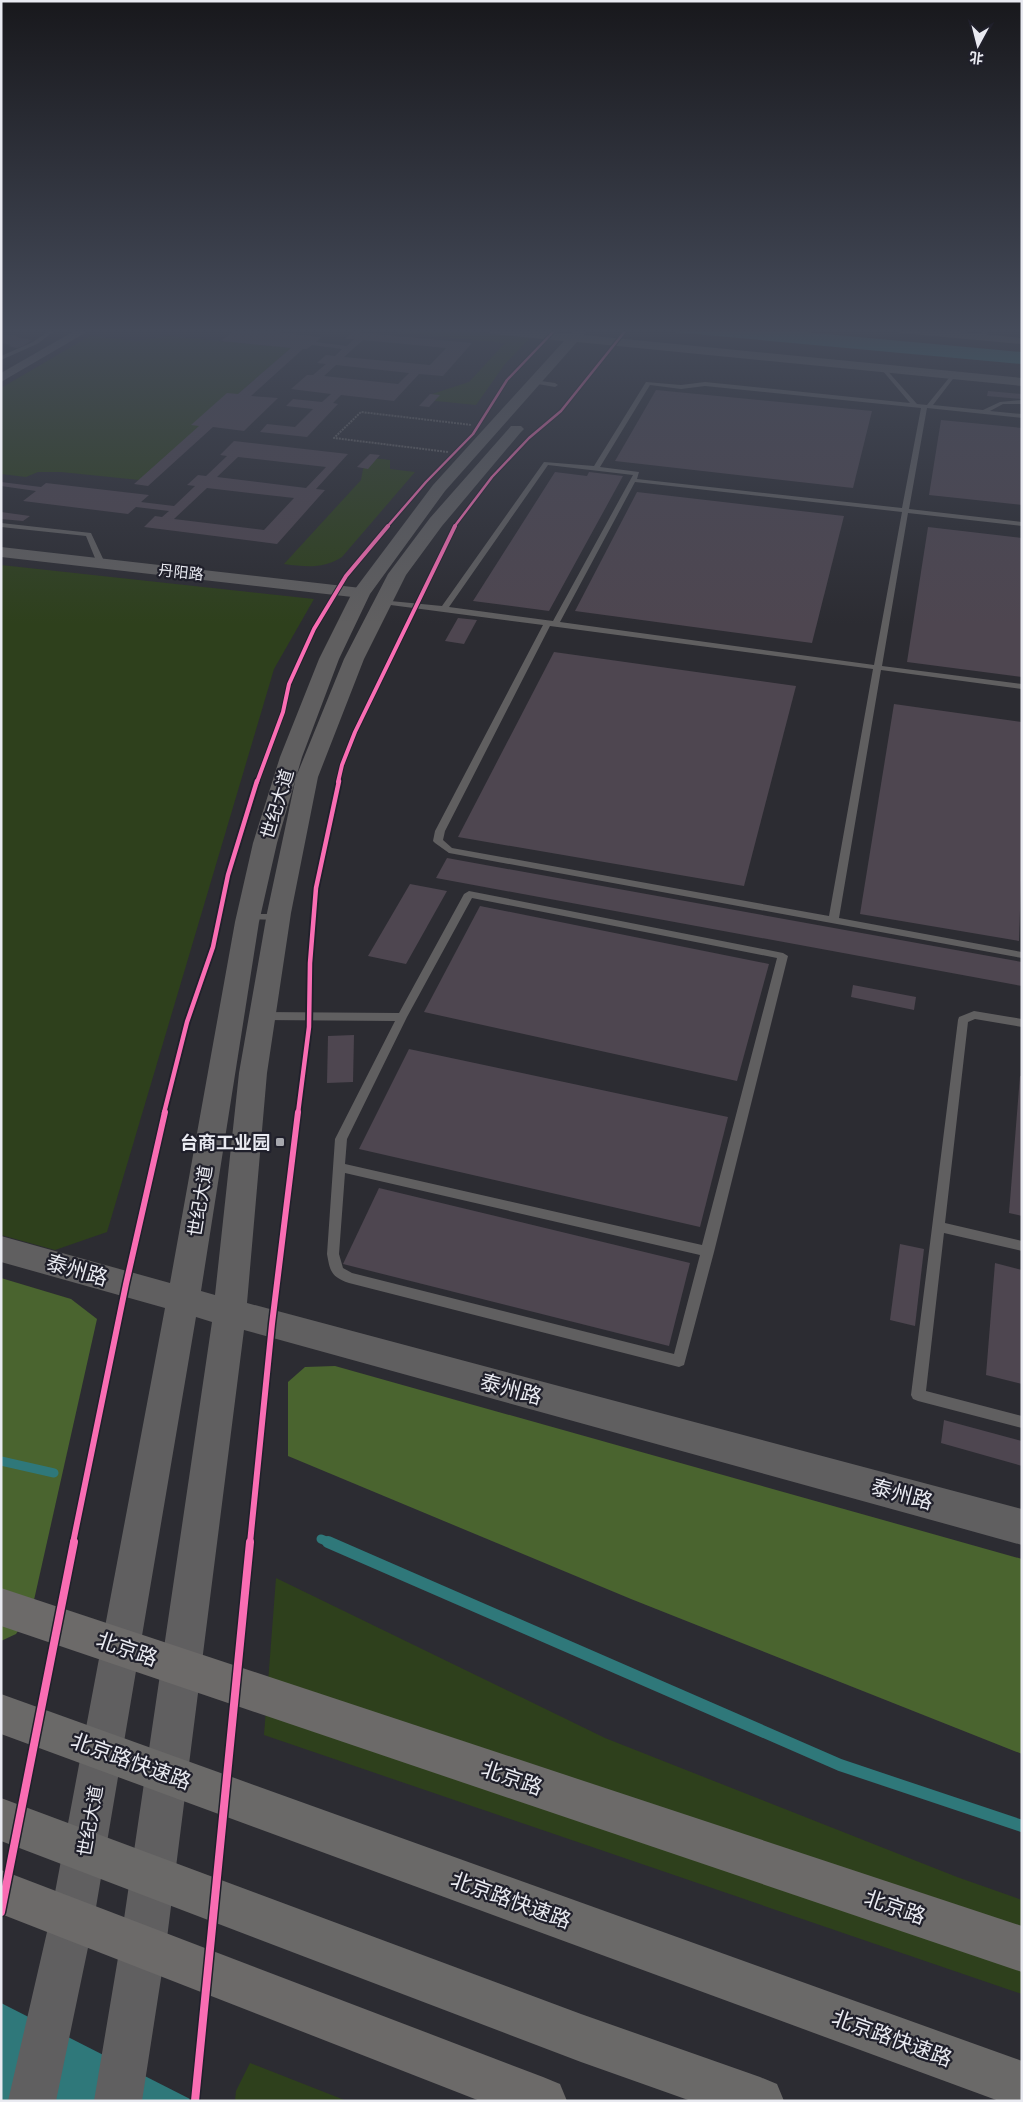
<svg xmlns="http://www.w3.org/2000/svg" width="1023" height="2102" font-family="Poppins,'Noto Sans SC',sans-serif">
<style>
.green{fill:#2e401c}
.forest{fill:#4a642f}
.water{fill:#2f787a}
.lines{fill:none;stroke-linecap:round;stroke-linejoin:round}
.stream-far1{stroke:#2f787a;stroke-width:9}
.stream{stroke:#2f787a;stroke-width:12}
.building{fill:#4e4650;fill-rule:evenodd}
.path{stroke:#646364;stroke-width:2;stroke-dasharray:2 1;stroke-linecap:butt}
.service{fill:#605f60;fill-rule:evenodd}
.minor{fill:#605f60;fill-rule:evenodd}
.tertiary{fill:#605f60;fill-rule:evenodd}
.primary{fill:#6c6a69;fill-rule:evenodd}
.trunk{fill:#6a6968;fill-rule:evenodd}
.cycleway-far4-casing{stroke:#20202b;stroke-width:4.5}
.cycleway-far3-casing{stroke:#20202b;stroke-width:6}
.cycleway-far2-casing{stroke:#20202b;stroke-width:8}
.cycleway-far1-casing{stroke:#20202b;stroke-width:9}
.cycleway-casing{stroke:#20202b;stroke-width:11}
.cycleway-far4{stroke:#f96db3;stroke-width:2.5}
.cycleway-far3{stroke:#f96db3;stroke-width:4}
.cycleway-far2{stroke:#f96db3;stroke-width:4.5}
.cycleway-far1{stroke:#f96db3;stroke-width:6}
.cycleway{stroke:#f96db3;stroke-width:8}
.poi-dot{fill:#a7a8ae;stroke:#20202b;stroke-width:2}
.labels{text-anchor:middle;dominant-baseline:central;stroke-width:4.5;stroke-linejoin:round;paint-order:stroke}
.far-street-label{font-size:15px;fill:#e9eaf1;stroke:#20202b}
.street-label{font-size:18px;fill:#e9eaf1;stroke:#20202b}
.poi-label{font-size:18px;font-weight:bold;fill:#e9eaf1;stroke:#20202b;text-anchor:end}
.near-street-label{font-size:21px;fill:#e9eaf1;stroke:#20202b}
</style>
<rect width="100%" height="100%" fill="#2c2c32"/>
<g class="green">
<polygon points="374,330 460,330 530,338 505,364 476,405 426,400 432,394 469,382 505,343"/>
<polygon points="90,336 137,341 168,336 291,348 139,480 61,472 38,472 26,477 1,474 1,388"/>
<path d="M372,458L390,460V469L415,472L342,557C323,569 306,567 284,564L361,480L363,469Z"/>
<polygon points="1,565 314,599 274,669 107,1232 55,1250 1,1235"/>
<polygon points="276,1578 605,1738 957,1877 1022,1900 1022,1994 264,1735"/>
<polygon points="250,2063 347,2101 235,2101 236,2091"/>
</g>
<g class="forest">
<polygon points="1,1278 71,1299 97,1319 32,1609 16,1634 1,1641"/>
<polygon points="335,1366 1022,1559 1022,1754 631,1599 288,1456 288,1382 305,1367"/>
</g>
<g class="water">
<polygon points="651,330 782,330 1022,352 1022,364"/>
<polygon points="1,2003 194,2101 1,2101"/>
</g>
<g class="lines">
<g class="stream-far1">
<polyline points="1,1461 54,1473"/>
<polyline points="321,1539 331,1543"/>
</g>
<polyline class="stream" points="328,1542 840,1765 1022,1826"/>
</g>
<g class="building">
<path d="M235,330H255L321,337L316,342L347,346L354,339H345L353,332L472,343L443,376L419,374L394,401L341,395L333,403L338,404L307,437L260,432L267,424L295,427L313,409L286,406L293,399L322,402L331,394L291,389L307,375H313L326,364L317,363L326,355L335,356L342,349L312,345L307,349H303L251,396L278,398L244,431L213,427L148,486L134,484L199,426L191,425L227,393L238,394L291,348L221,341ZM363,340L446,348L430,365L344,357ZM336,365L409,373L398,384L324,376Z"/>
<polygon points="1,334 18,336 16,337 32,340 23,346 17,348 8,346 11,345 1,343"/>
<polygon points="656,390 872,411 853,488 615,461"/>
<polygon points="988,391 1022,394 1022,399 987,396"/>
<polygon points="430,394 440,395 429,407 419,406"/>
<polygon points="941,420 1022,428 1022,505 929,495"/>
<path d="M234,441L348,454L316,489L325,490L277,544L144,527L155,516L162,517L169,511L136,507L128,514L23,501L36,491L1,486V482L41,487L46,483L149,495L141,502L174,506L195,486L187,485L198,475L206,476L227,456L220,455ZM238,457L326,467L306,488L217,477ZM207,488L294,498L264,530L174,519Z"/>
<polygon points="370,454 380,455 368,469 357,467"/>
<polygon points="555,472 587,476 589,472 623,476 549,611 473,601"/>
<polygon points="637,492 844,516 812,643 575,611"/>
<polygon points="1,512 30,516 23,521 1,519"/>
<polygon points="928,527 1022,538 1022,677 907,662"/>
<polygon points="458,618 477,620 464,644 445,641"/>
<polygon points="554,652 796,686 744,886 458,837"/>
<polygon points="894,704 1022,722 1022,851 1019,941 860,914"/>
<polygon points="447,858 1022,962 1022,986 436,878"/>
<polygon points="410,884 447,891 406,964 368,956"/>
<polygon points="480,906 769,964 737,1081 424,1012"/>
<polygon points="853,985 916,997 914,1010 851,997"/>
<polygon points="354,1035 353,1082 327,1083 328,1036"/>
<polygon points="409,1049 728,1117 700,1227 359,1149"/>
<polygon points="1020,1076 1022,1076 1022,1216 1009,1213"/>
<polygon points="379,1188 690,1263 669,1346 343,1264"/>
<polygon points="900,1244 924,1249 915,1326 890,1320"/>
<polygon points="995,1263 1022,1270 1022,1384 986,1375"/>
<polygon points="944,1420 1022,1441 1022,1466 941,1443"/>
</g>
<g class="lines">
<polyline class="path" points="448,452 334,438 361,412 472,425"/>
<g class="service">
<polygon points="50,330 56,330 37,344 1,360 1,356 33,342"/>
<polygon points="982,330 988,330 986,338 983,340 980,338"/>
<path d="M884,367L917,404L927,405L953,373L956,375L933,405L983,410L1000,402L1022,400V404H1003L990,411L1022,414V418L927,408L909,509L1022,522V526L908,513L882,666L1022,684V689L881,670L839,918L1022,952V958L449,853L435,843L433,841L435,831L543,625L383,604L379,602L380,600L442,606L544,462L594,466L646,382L681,385L705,382L910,403L882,370ZM650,385L681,389L705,386L921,408L902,508L637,479L639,472L600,467ZM548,465L633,475L553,621L449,607ZM635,482L902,512L874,665L560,622ZM550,626L873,669L829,916L452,848L443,840L445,831Z"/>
<polygon points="534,380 555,383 558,385 555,387 532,383"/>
<polygon points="1,523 91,533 105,563 101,565 97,563 86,536 1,527"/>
<path d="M469,891L783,953L788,956L714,1252L684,1365L679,1367L349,1283C331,1277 330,1271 327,1254L335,1139L395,1021L262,1020L257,1016L262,1012L399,1013L464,894ZM472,898L777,958L702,1245L345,1164L347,1139L407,1017ZM345,1173L700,1255L674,1354L352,1273L343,1268L339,1254Z"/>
<polygon points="248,914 278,914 283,917 278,920 244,919 243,917"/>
<polygon points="974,1011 1022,1019 1022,1027 975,1019 968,1022 945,1223 1022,1241 1022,1251 944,1233 926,1391 1022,1416 1022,1428 918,1401 913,1399 911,1395 958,1020 959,1017"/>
</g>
<g class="minor">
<polygon points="76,330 90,330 1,382 1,373"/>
<polygon points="895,330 939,330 1022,338 1022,344 901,333"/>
<polygon points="1,547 361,588 367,590 369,593 367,596 361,598 1,557"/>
</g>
<polygon class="tertiary" points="485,330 532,330 570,334 574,330 588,330 584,335 1022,378 1022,386 577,342 445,491 370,594 339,659 302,757 277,843 259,922 201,1291 215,1295 239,1073 267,913 296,777 344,659 388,574 430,518 511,426 521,426 524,429 521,432 442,526 406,575 364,659 318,777 291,913 267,1073 247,1303 1022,1509 1022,1545 244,1330 166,1946 142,2101 94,2101 120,1946 212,1322 196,1317 94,1919 56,2101 8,2101 50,1919 165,1308 1,1262 1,1236 170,1283 235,922 253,843 280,757 319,659 352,593 433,485 564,341 492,334"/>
<g class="primary">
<polygon points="1,1588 1022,1926 1022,1972 1,1626"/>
<polygon points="1,1870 543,2077 560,2084 567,2101 480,2101 1,1914"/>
</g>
<g class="trunk">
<polygon points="1,1694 1022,2061 1022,2101 999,2101 1,1734"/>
<polygon points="1,1798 581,2014 760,2077 777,2084 784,2101 691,2101 581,2062 1,1841"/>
</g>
<g class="cycleway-far4-casing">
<g id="cycleway-far4">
<polyline points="387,527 426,482 473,434 507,380 555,330"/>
<polyline points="454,527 492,477 529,438 561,411 626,330"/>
</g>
</g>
<g class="cycleway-far3-casing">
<g id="cycleway-far3">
<polyline points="257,782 283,712 289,684 314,629 346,576 388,526"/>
<polyline points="338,782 342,765 355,732 455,526"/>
</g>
</g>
<g class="cycleway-far2-casing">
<g id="cycleway-far2">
<polyline points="164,1113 187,1022 213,947 228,875 257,781"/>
<polyline points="298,1113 309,1027 310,963 316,888 339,781"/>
</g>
</g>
<g class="cycleway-far1-casing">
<g id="cycleway-far1">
<polyline points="73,1543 126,1284 165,1112"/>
<polyline points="250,1543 272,1324 298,1112"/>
</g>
</g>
<g class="cycleway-casing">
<g id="cycleway">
<polyline points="1,1912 74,1542"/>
<polyline points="195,2101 250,1542"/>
</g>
</g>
<use href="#cycleway-far4" class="cycleway-far4"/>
<use href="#cycleway-far3" class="cycleway-far3"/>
<use href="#cycleway-far2" class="cycleway-far2"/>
<use href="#cycleway-far1" class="cycleway-far1"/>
<use href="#cycleway" class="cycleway"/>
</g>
<linearGradient id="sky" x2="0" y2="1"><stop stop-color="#18181c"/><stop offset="0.53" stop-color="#454b5a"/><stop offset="1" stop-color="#454b5a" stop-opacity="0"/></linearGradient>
<rect width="1023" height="624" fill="url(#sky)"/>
<rect class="poi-dot" x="275" y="1137" width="10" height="10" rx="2.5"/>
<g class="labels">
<g class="far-street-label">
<text transform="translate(181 572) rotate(6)">丹阳路</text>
</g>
<g class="street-label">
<text transform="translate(277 804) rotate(-73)">世纪大道</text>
<text transform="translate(200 1201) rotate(-81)">世纪大道</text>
<text transform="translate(90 1821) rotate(-80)">世纪大道</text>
</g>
<g class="poi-label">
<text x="270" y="1142">台商工业园</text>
</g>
<g class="near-street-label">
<text transform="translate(77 1270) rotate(16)">泰州路</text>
<text transform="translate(511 1389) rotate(15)">泰州路</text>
<text transform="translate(902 1494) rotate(15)">泰州路</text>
<text transform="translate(127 1649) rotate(19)">北京路</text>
<text transform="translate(131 1761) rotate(20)">北京路快速路</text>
<text transform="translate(512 1778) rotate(19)">北京路</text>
<text transform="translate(511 1900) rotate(20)">北京路快速路</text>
<text transform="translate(895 1907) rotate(19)">北京路</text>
<text transform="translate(892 2038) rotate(20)">北京路快速路</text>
</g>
</g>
<rect width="1023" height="2102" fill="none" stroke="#e9eaf1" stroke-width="5"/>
<g transform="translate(978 45) rotate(187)" stroke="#20202b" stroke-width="4" paint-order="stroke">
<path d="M0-4L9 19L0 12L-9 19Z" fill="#e9eaf1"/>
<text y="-8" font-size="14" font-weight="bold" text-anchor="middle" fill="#e9eaf1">北</text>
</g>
</svg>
